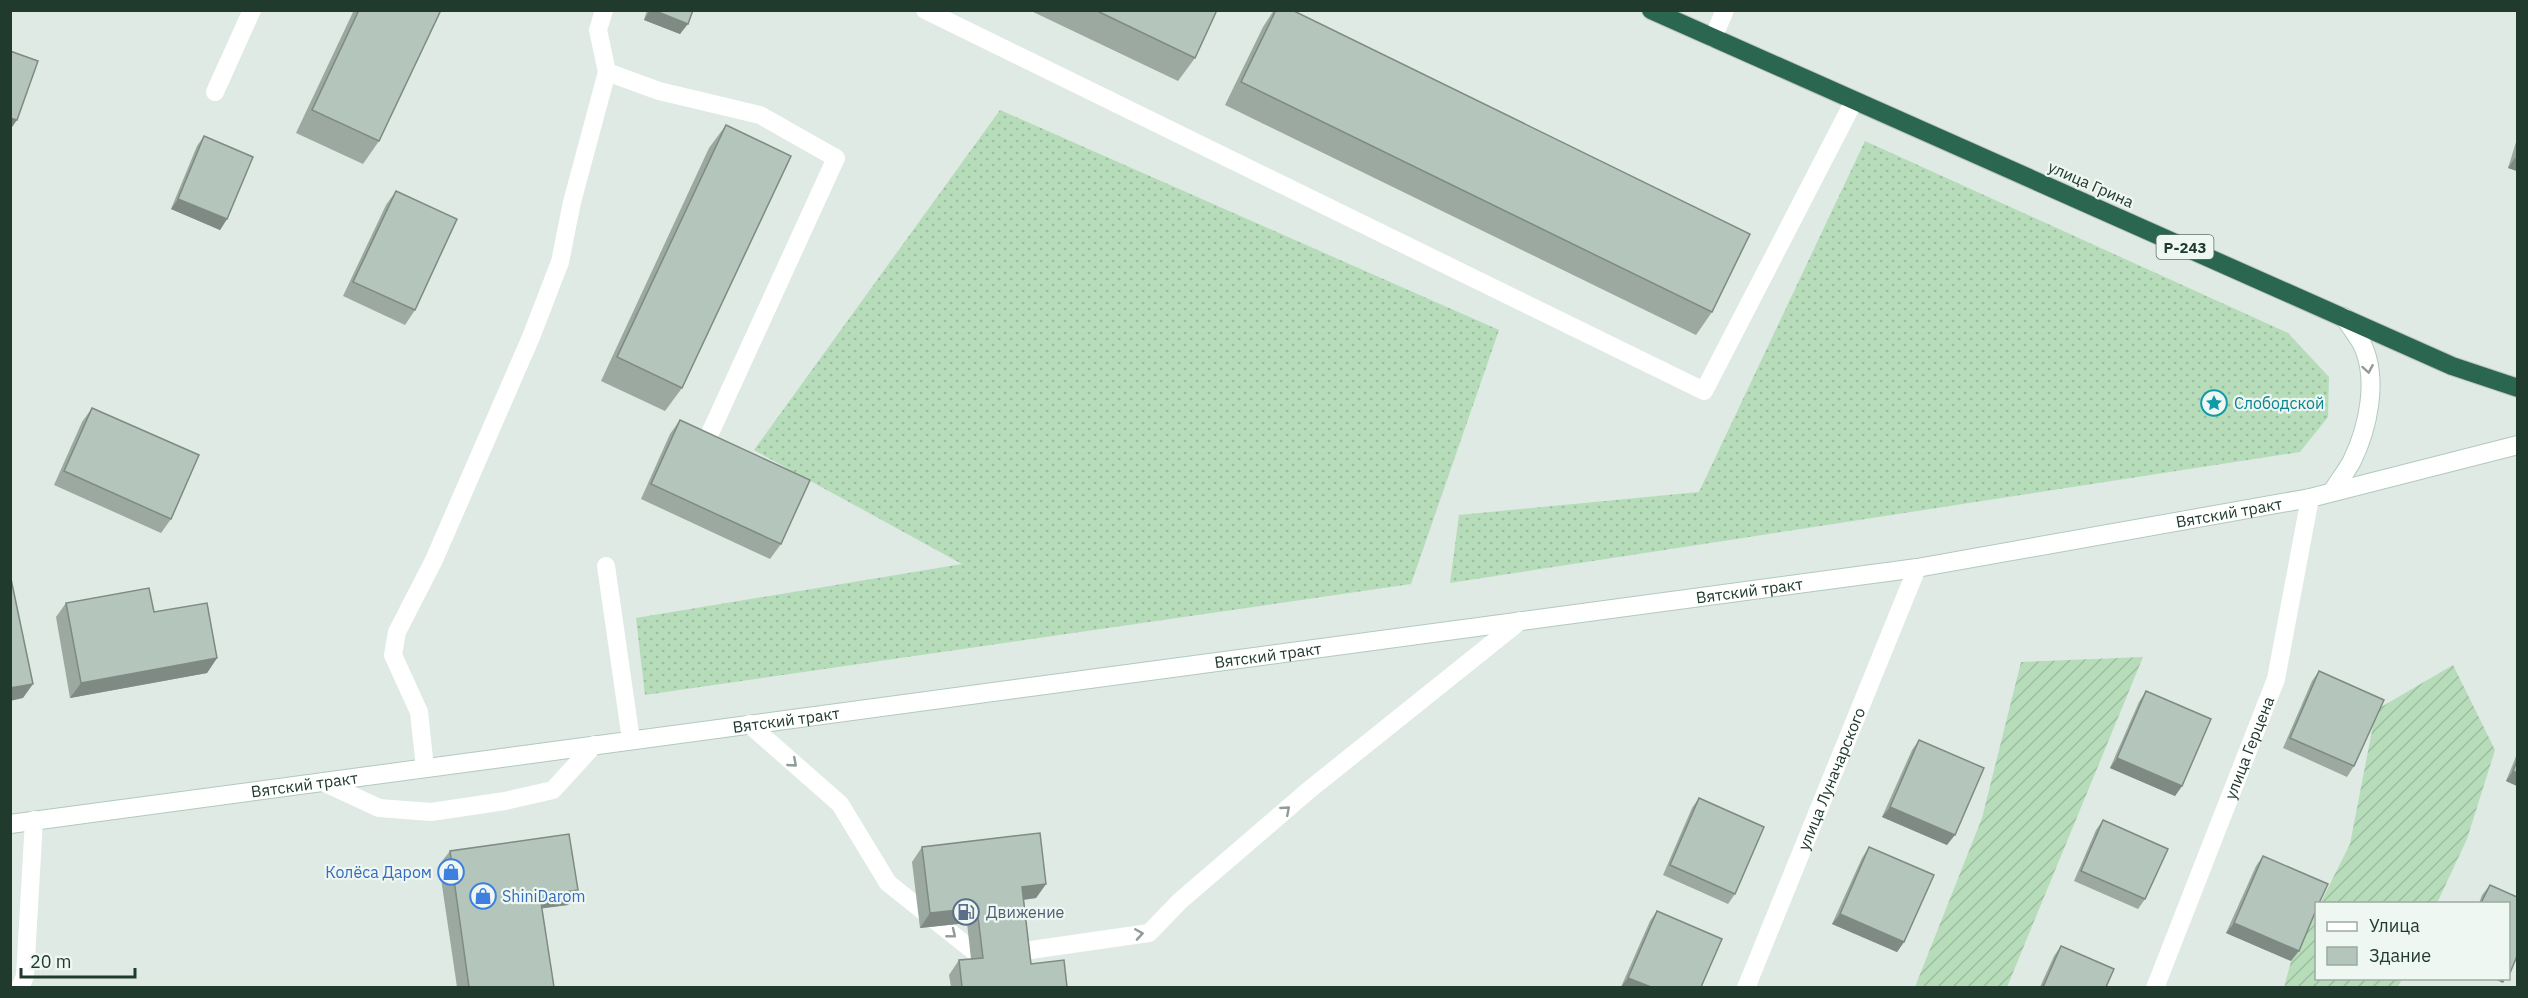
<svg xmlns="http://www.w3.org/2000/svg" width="2528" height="998" font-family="'IBM Plex Sans',sans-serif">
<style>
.grass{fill:url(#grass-dots)}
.garden{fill:url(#garden-furrows)}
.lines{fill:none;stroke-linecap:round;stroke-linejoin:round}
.secondary-casing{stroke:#b1cabd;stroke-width:20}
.highway-casing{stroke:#bcc4c0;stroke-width:20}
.lane{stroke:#fff;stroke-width:18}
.street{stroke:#fff;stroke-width:18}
.secondary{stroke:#fff;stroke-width:18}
.highway{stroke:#2b6650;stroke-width:18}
.wall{fill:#9ba9a1}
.shaded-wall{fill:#7e8a83}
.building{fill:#b4c5bb;stroke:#7e8a83;stroke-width:1.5}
.oneway{stroke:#909c96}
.labels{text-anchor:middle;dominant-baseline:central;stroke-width:4.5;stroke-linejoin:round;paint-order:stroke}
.shield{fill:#eef7f1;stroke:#5e7368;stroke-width:1.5}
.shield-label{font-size:15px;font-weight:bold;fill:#203a2e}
.street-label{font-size:16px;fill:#203a2e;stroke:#eef7f1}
.culture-label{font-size:16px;fill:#0d838f;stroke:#eef7f1;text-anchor:start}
.shop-label{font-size:16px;fill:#366cbe;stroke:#eef7f1;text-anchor:end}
.service-label{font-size:16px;fill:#4e5e75;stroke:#eef7f1;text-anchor:start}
</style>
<defs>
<pattern id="grass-dots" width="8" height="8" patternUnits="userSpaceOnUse" patternTransform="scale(1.5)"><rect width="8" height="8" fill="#b6dcba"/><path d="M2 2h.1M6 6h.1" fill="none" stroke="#9cbea0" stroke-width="1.8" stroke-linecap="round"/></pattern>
<pattern id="garden-furrows" width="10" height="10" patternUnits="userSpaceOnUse" patternTransform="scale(1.5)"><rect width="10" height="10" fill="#b6dcba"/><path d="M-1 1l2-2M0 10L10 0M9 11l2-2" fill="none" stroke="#9cbea0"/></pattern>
</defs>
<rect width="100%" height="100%" fill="#deeae3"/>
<g class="grass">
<polygon points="1000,110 1499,330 1411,584 645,695 636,618 962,564 754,450"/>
<polygon points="1865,141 2288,333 2329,377 2328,417 2300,452 1450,583 1459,515 1699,492"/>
</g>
<g class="garden">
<polygon points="2143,657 2007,987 1915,987 1982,818 2021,662"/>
<polygon points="2453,665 2495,750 2467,839 2437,903 2320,904 2350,844 2376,710"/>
<polygon points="2316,911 2316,978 2402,979 2398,987 2284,988 2291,961"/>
</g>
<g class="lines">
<g class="secondary-casing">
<g id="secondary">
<path d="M2332,492C2338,482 2346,472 2352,461C2368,428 2379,379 2362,344C2357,335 2350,326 2344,317"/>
<path id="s3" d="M10,824L1917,568L2310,498L2518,445"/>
</g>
</g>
<g class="highway-casing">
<polyline id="highway" points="1651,10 2452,366 2518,388"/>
</g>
<g class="lane">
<polyline points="604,10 598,30 607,72 659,91 760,115 836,158 711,431"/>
<polyline points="925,10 1704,391 1854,101"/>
<polyline points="1713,38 1725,10"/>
<polyline points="215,92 252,10"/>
<polyline points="606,566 631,740"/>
<polyline points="749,724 840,804 888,883 976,953 1010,953 1149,933 1180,901 1309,790 1520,621"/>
<polyline points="425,768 419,712 393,655 397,632 434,560 531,337 560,262 572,202 607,72"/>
<polyline points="323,782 379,808 431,812 505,801 553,790 594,745"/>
</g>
<g class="street">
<polyline points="20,988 25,976 34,820"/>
<path id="s1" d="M1746,988L1917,568"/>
<path id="s2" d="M2155,988L2276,679L2310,498"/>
</g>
<use href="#secondary" class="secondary"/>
<use href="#highway" class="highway"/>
</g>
<g class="wall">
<polygon points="354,10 441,10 379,141 363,164 296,133"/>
<polygon points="647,10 693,10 680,34 644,20"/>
<polygon points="1029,10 1217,10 1195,58 1178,81"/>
<polygon points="1274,10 1292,10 1712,312 1696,335 1225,105 1263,27"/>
<polygon points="726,125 682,388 665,411 601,381 709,148"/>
<polygon points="204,136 227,219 220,230 171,209 197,146"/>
<polygon points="2517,139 2517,171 2508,168"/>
<polygon points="396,191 415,310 405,325 343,296 386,205"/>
<polygon points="92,408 171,519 161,533 54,485 82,422"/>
<polygon points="680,420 781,544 770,559 641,499 670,434"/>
<polygon points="66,603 154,612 217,658 207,673 70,698 56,617"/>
<polygon points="2319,671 2354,766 2347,777 2283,748 2312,681"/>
<polygon points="2146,691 2182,786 2175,796 2110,768 2139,702"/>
<polygon points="1919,740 1947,845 1882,817 1912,750"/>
<polygon points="2517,754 2517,786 2506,781"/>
<polygon points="1699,798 1735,894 1728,904 1663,875 1692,808"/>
<polygon points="2103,820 2145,899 2138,909 2074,881 2096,830"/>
<polygon points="922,847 1046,884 1036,898 1024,900 1031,964 1067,987 951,987 949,975 959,960 971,959 967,923 920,928 912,862"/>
<polygon points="1869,847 1904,942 1897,952 1832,924 1862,858"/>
<polygon points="450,851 568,905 542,908 554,987 457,987 439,865"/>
<polygon points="2263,856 2291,961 2226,933 2256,866"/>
<polygon points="2490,885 2508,903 2479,903 2482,895"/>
<polygon points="1657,911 1701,987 1621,987 1650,921"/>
<polygon points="2061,946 2106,987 2040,987 2054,956"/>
</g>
<g class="shaded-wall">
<polygon points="650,10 653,10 688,24 680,34 644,20"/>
<polygon points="10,118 17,120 10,130"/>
<polygon points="2515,158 2517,159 2517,171 2508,168"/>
<polygon points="178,199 227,219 220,230 171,209"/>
<polygon points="217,658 207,673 70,698 81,683"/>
<polygon points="33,684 23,698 10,701 10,688"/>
<polygon points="2117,758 2182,786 2175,796 2110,768"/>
<polygon points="2513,771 2517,773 2517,786 2506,781"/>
<polygon points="1890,807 1955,835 1947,845 1882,817"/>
<polygon points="1046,884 1036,898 1012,901 1022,887"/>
<polygon points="578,890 568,905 530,910 540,896"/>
<polygon points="977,908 967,923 920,928 930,913"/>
<polygon points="1840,914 1904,942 1897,952 1832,924"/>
<polygon points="2234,923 2299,951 2291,961 2226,933"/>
<polygon points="1628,978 1651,987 1621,987"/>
<polygon points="2492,978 2506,978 2503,983"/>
</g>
<g class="building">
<polygon points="359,10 441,10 379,141 312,110"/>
<polygon points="653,10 693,10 688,24"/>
<polygon points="1095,10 1217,10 1195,58"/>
<polygon points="1276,10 1292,10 1750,234 1712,312 1241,82"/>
<polygon points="10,51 38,61 17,120 10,118"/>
<polygon points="726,125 791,156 682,388 617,357"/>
<polygon points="204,136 253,157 227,219 178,199"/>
<polygon points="396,191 457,219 415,310 353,282"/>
<polygon points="92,408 199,455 171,519 64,471"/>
<polygon points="680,420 810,480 781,544 651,484"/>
<polygon points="10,574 33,684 10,688"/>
<polygon points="149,588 154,612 207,603 217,658 81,683 66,603"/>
<polygon points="2319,671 2384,700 2354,766 2290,738"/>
<polygon points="2146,691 2211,719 2182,786 2117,758"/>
<polygon points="1919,740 1984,768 1955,835 1890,807"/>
<polygon points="2517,761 2517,773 2513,771"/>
<polygon points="1699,798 1764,827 1735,894 1670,865"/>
<polygon points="2103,820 2168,849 2145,899 2081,871"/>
<polygon points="1040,833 1046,884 1022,887 1031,964 1064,960 1067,987 962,987 959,960 983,958 977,908 930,913 922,847"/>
<polygon points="569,834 578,890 540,896 554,987 469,987 450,851"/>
<polygon points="1869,847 1934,875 1904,942 1840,914"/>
<polygon points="2263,856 2328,884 2319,903 2316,903 2316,910 2299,951 2234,923"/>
<polygon points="2490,885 2517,897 2517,956 2510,973 2508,973 2508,903 2481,903"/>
<polygon points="1657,911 1722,939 1701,987 1651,987 1628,978"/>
<polygon points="2061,946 2114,969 2106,987 2043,987"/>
</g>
<defs><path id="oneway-chevron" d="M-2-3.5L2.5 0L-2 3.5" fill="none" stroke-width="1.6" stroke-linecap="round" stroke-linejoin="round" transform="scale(1.5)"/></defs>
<g class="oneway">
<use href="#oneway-chevron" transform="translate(2368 369) rotate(80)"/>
<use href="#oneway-chevron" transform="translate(793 763) rotate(41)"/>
<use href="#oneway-chevron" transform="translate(1286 810) rotate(-41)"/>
<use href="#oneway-chevron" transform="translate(952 934) rotate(39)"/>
<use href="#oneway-chevron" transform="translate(1139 934) rotate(-9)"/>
</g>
<defs>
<g id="sight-ring" transform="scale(1.35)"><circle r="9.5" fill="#eef7f1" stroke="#0f9aa8" stroke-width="1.5"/><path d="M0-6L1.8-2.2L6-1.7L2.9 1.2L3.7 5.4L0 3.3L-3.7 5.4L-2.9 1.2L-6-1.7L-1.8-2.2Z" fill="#0f9aa8"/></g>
<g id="shop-ring" transform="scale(1.35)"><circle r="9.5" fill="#eef7f1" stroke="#3f7fe0" stroke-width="1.5"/><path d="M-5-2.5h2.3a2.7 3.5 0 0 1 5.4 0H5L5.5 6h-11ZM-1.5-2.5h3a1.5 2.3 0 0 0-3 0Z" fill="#3f7fe0"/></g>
<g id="fuel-ring" transform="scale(1.35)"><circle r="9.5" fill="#eef7f1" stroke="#5c6f8a" stroke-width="1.5"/><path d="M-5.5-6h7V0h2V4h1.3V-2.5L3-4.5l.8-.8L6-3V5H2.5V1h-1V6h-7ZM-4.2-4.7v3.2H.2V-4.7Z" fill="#5c6f8a"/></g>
</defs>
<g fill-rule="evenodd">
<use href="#sight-ring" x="2214" y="403"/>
<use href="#shop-ring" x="451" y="872"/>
<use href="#shop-ring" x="483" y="896"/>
<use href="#fuel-ring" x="966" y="912"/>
</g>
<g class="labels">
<rect class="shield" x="2156.5" y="235" width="57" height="24" rx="4.5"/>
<g class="shield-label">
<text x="2185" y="247">Р-243</text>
</g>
<g class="street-label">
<text transform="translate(2091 184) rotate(24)">улица Грина</text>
<text stroke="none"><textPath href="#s3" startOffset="2241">Вятский тракт</textPath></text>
<text stroke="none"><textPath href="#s3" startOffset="1755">Вятский тракт</textPath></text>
<text stroke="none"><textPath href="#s3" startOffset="1269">Вятский тракт</textPath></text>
<text stroke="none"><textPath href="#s3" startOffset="783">Вятский тракт</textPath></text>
<text stroke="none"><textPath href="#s2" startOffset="258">улица Герцена</textPath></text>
<text stroke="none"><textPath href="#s1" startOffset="226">улица Луначарского</textPath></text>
<text stroke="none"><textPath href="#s3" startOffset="297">Вятский тракт</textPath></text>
</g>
<g class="culture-label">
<text x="2234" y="403">Слободской</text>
</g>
<g class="shop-label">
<text x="432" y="872">Колёса Даром</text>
<text x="502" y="896" text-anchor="start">ShiniDarom</text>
</g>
<g class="service-label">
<text x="986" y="912">Движение</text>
</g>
</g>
<rect width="2528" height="998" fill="none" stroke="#203a2e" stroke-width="24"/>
<rect x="2315" y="902" width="195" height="78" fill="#eef7f1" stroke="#9caba3" stroke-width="1.5"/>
<rect x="2327" y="922" width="30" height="9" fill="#ffffff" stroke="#9caba3" stroke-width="1.5"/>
<text x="2369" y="932" font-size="18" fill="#203a2e">Улица</text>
<rect x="2327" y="947" width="30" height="18" fill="#b4c5bb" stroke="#9caba3" stroke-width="1.5"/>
<text x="2369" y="962" font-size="18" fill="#203a2e">Здание</text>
<path d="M21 968v9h114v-9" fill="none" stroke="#203a2e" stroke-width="3"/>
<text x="30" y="968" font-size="18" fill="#203a2e" stroke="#eef7f1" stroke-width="4.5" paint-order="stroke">20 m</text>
</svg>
